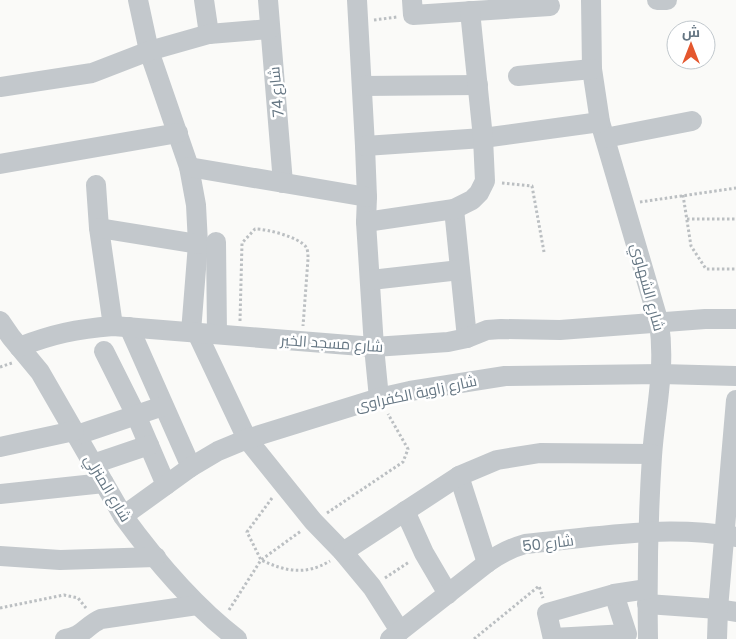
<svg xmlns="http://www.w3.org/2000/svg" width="736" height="639" font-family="Poppins,Cairo,sans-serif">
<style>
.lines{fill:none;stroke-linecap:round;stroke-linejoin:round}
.path{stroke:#bbbfc2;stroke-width:3;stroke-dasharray:2.5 2.5;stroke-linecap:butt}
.minor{stroke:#c3c8cc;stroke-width:20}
.labels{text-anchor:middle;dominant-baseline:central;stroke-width:5;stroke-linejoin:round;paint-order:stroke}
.street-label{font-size:15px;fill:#657683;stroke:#fff}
</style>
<rect width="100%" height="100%" fill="#fafaf8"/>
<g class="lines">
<g class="path">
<polyline points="374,20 397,17"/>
<polyline points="502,183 532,186 544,252"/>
<polyline points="683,195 691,246 706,269 736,269"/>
<polyline points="640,202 736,188"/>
<polyline points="687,219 736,219"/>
<path d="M240,321L242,243L255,229C267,229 299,237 306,247C308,250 308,255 308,259L303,326"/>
<polyline points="0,367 12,363"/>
<path d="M272,498L247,532L261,560C285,571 305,576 330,561"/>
<polyline points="327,513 403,462 408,449 388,414"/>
<polyline points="385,578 409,562"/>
<polyline points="0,608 64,595 78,598 86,608"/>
<polyline points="229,610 261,560 301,531"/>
<polyline points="474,639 539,586 543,598"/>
</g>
<g class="minor">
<polyline points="138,0 149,51 189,167 196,205 198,244 191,332"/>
<polyline points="204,0 209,34"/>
<polyline points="268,0 283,183"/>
<polyline points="357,0 365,146 367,197 366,222 374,347 379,398"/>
<polyline points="412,0 413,15 550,6"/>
<path d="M591,0L592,69L600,122L659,323C666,368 655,412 652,456C648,517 647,578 648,639"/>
<polyline points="657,0 667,0"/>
<polyline points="518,76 592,69"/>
<polyline points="362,86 478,85"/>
<polyline points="0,87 92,73 149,51 209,34 270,29"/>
<polyline points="605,138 692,121"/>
<polyline points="365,146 483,138 600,122"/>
<polyline points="0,164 178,133"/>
<polyline points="189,167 367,197"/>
<polyline points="96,185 99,228 113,326"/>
<polyline points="454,209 467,338"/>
<polyline points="366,222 454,209 472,200 479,193 485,181 483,138 470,11"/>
<polyline points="99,228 198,244"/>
<polyline points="216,242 217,334"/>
<polyline points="371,280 460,270"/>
<path d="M0,321L11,337L40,372L123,516C155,560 194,606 237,639"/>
<polyline points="129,327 191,467"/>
<polyline points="197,333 247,439 313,521 343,552 372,587 400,631"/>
<path d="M19,347C53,334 76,329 113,326L374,347L448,342L467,338L487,330L501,329L560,330L705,319H736"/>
<polyline points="104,351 136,415 166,485"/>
<polyline points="77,435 163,406"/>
<polyline points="0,447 74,431"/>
<polyline points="93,464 149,445"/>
<polyline points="459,476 487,563"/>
<polyline points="0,494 104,483"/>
<polyline points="405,511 424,553 448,594"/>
<polyline points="123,516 191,467 218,451 247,439 379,398 410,391 505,376 661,374 736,376"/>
<polyline points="343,552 459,476 497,460 540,453 652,454"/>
<polyline points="0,556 60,560 156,557"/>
<polyline points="647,604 718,609 736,612"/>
<polyline points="553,638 627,634 614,594"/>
<path d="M65,639C82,637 87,625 101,619L197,605"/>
<path d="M390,639L487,563C499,554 511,548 525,544C595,537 666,524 736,537"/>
<polyline points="553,639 547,613 614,594 647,589"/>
<polyline points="717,639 718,609 736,400"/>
</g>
</g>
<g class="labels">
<g class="street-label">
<text transform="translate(276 92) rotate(-95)">شارع 74</text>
<text transform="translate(648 287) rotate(75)">شارع الشهاوي</text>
<text transform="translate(332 343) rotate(4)">شارع مسجد الخير</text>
<text transform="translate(416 393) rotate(-12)">شارع زاوية الكفراوى</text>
<text transform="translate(108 488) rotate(59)">شارع المنزلي</text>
<text transform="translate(548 543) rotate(-7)">شارع 50</text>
</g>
</g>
<g transform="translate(691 45)"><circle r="24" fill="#ffffff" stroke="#c1c8cd"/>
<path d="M0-4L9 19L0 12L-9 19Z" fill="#e4572e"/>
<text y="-8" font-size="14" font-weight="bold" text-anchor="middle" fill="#657683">ش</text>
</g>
</svg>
